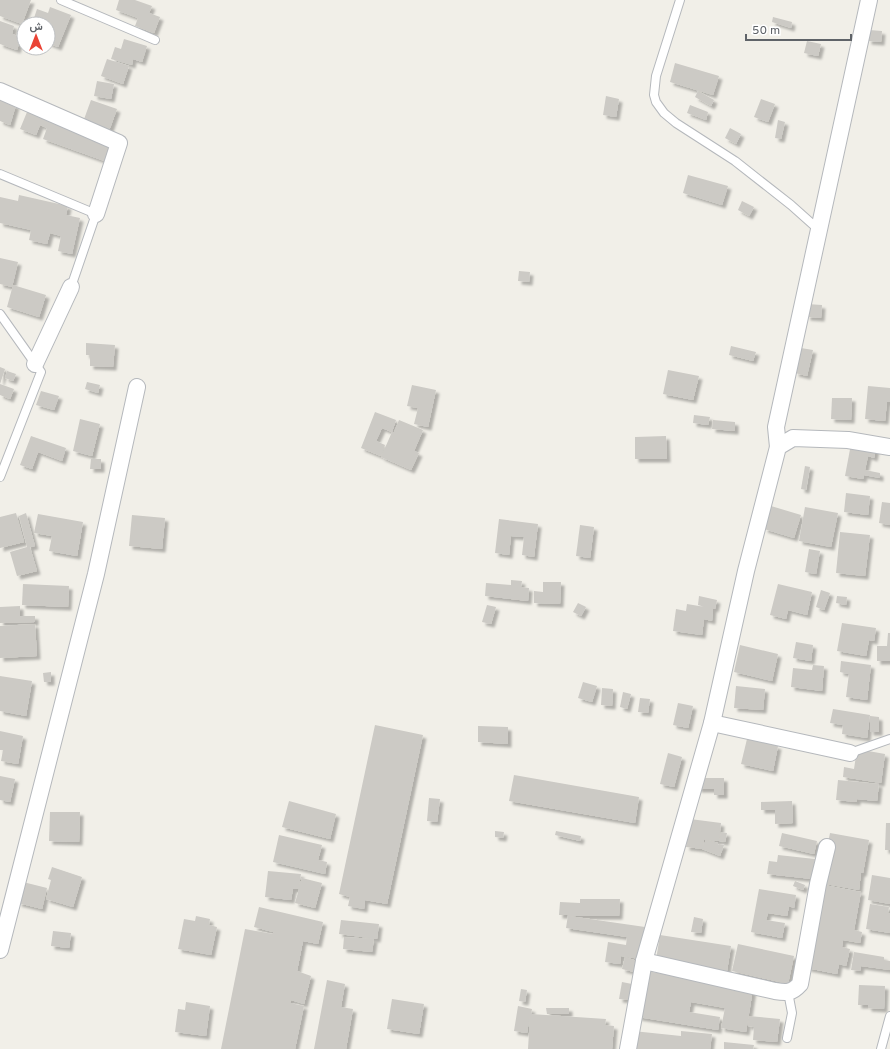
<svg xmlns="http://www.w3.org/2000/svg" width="890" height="1049" font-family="Overpass,Vazirmatn,sans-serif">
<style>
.building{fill:#cccac5;filter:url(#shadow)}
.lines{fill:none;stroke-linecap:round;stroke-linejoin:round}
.service-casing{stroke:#b5b8bc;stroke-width:10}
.minor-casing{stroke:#b5b8bc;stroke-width:18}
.service{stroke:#fff;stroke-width:8}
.minor{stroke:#fff;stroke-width:16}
</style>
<defs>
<filter id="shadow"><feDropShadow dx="3.5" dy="3.5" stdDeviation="1" flood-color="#0004"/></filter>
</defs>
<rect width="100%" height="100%" fill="#f1efe8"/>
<g class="building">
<polygon points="0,0 31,0 22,24 0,16"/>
<polygon points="119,0 135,0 152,6 149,13 160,17 154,33 135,26 138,18 116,10"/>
<polygon points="50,7 71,15 58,47 48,43 48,24 32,24 37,9 48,13"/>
<polygon points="773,17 792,22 791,28 772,22"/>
<polygon points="0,21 14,26 12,34 21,37 17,50 0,44"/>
<polygon points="869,30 882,31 881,42 868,41"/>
<polygon points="124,39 147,46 142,62 133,59 132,65 111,59 115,47 121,49"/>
<polygon points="807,41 821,44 818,56 804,53"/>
<polygon points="107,59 129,66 123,84 101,76"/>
<polygon points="675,63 719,76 713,95 670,82"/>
<polygon points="97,81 114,84 111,99 94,96"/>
<polygon points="698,91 714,100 711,106 695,97"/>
<polygon points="606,96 619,99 616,117 603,115"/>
<polygon points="761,99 775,104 768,122 754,117"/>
<polygon points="0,100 16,105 10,125 0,121"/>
<polygon points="91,100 117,109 109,131 83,122"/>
<polygon points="690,105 708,112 706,120 687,113"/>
<polygon points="27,112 110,142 107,150 114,153 110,163 43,139 47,128 40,125 36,135 20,129"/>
<polygon points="778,120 785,122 781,139 775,138"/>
<polygon points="730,128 741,134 736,144 725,138"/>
<polygon points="688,175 728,186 722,205 683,193"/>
<polygon points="19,195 68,206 66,215 80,218 72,254 58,251 61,236 50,233 47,244 29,240 31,230 0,223 0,197 18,201"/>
<polygon points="742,201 754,207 749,216 738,210"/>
<polygon points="0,258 18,262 12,287 0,284"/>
<polygon points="519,271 530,272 529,282 518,281"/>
<polygon points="13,285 46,295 39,317 7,307"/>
<polygon points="807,304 822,305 821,318 807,317"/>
<polygon points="86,343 115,345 113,367 90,366 90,355 86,355"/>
<polygon points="731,346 756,352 753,361 729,355"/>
<polygon points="801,348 813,350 807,376 795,373"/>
<polygon points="0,367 5,369 0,384"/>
<polygon points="668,370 699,376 693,400 663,394"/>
<polygon points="7,371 16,374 13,381 5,378"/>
<polygon points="87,382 100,385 98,393 85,389"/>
<polygon points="0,384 14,389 10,399 0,395"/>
<polygon points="412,385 436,390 428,427 414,424 418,408 407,406"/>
<polygon points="868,386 890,388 890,402 887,402 885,421 865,419"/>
<polygon points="41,391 59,396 54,410 36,405"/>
<polygon points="832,398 852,398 851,420 831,419"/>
<polygon points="375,412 396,420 392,432 382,428 376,441 385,445 381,456 361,448"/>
<polygon points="694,415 710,417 708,425 693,423"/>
<polygon points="80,419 100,424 92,456 73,451"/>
<polygon points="399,420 423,430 414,451 419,453 411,470 381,457 392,432 394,432"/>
<polygon points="713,420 735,422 735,431 712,429"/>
<polygon points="31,436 66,448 62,461 38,452 32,469 20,465"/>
<polygon points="666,436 667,459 635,459 635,437"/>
<polygon points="851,444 876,448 874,458 868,456 865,470 880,473 880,478 864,475 863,479 845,476"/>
<polygon points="91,459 101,459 101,469 90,469"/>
<polygon points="805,466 810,467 806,490 801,489"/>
<polygon points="846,493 870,496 868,515 844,512"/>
<polygon points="882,502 890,503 890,525 879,523"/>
<polygon points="771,506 801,515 794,538 764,529"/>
<polygon points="805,507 838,513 831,547 799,541"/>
<polygon points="16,513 24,542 0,548 0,517"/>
<polygon points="26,513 35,546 30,547 37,571 17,576 10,552 27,547 19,516"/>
<polygon points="38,514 83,522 77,556 49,551 52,536 34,533"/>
<polygon points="132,515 165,518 162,549 129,546"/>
<polygon points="499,519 538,524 534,557 522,555 524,537 511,536 509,555 495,553"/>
<polygon points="580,525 594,527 590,558 576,556"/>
<polygon points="840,532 870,535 865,576 836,573"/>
<polygon points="809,549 820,551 816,574 805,572"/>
<polygon points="511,580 522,581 521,587 529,588 528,601 485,596 486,583 511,585"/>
<polygon points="543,582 561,582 560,604 534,603 534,591 543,592"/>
<polygon points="23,584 69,586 68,607 22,605"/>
<polygon points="778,584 812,592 807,615 788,610 786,619 770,615"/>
<polygon points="821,590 830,593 824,610 816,607"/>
<polygon points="699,596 717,600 715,609 713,608 712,621 704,619 702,635 673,631 676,609 686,611 687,604 705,607 698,605"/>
<polygon points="837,596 847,597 846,605 836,603"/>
<polygon points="578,603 586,607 581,616 573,612"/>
<polygon points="487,605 496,607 491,624 482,622"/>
<polygon points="20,606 20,616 35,616 35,622 0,623 0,607"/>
<polygon points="842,623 876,628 874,641 869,640 866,656 837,651"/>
<polygon points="35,624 37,656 0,658 0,626"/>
<polygon points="888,633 890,633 890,661 877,661 877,646 887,646"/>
<polygon points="796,642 813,645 811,661 793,658"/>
<polygon points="740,645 778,654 772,681 734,672"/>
<polygon points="841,661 871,665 867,700 846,697 849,674 840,672"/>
<polygon points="813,665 824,666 822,691 791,687 793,668 812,670"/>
<polygon points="51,672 51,682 44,682 43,673"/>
<polygon points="0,676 32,681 26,716 0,711"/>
<polygon points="583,682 597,686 592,702 578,698"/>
<polygon points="736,686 765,689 763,710 734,708"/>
<polygon points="602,688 613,689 612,706 601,705"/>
<polygon points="623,692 631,694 627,709 620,707"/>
<polygon points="640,698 650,699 648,713 638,712"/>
<polygon points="678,703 693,706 688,728 673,725"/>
<polygon points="833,709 870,715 867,738 842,734 843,725 830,723"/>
<polygon points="870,716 879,717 879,732 870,732"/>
<polygon points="375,725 423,735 387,904 365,900 364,909 348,906 350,897 339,894"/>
<polygon points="478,726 508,727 508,744 478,742"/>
<polygon points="0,731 23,736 18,764 1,761 3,750 0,750"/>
<polygon points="747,739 778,746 773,771 741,764"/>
<polygon points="857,749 885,754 881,783 843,777 844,767 854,769"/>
<polygon points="668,753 682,757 674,787 660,784"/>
<polygon points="514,775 639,797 635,823 509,801"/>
<polygon points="0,776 15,779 10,802 0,800"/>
<polygon points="697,778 724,778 724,795 714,795 714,789 698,789"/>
<polygon points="838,780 879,784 877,801 857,799 857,802 836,800"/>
<polygon points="429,798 440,799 437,822 427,821"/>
<polygon points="289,801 336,814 330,839 282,827"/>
<polygon points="792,801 793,823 775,824 775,810 761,810 761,802"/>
<polygon points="50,812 80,812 79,842 49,841"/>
<polygon points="690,819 721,823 719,841 708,840 718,843 718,845 719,844 724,845 720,856 702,849 706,840 704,839 703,849 686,847"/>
<polygon points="886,823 890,823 890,850 885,850"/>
<polygon points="495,831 504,832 503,838 495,837"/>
<polygon points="556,831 581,836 580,841 555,835"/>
<polygon points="721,832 727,833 725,842 719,841"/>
<polygon points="782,833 817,841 814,854 779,846"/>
<polygon points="830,833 869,840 863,873 861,873 859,890 820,883"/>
<polygon points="279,835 322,845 318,860 327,862 325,874 273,862"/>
<polygon points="778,855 815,859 812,879 767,874 769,861 777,862"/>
<polygon points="52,867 82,877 73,907 46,899 51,880 48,879"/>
<polygon points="268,871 301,874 299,886 302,878 322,883 315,908 295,903 299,889 293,889 291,900 265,897"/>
<polygon points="872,875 890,878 890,904 868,900"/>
<polygon points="795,881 805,885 803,890 793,886"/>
<polygon points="23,882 47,888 42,909 18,903"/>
<polygon points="824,885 861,892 854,930 862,932 860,943 843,940 842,947 850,949 846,966 839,964 837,974 807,968"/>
<polygon points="759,889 796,895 794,908 789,906 787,916 768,913 766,920 785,923 782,938 751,932"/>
<polygon points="580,899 620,899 619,916 569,916 645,927 640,959 621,956 620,964 605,962 608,942 626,945 627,937 566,928 568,915 559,915 560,902 580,903"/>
<polygon points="870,904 889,907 888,913 890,914 890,933 866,929"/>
<polygon points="259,907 323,922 318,944 303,941 297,971 311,976 304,1004 291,1000 290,1003 304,1006 295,1049 221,1049 245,929 273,934 273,932 254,927"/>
<polygon points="196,916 210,919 209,925 217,927 211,955 178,949 184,919 195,921"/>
<polygon points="694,917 703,919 701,933 691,932"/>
<polygon points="341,920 379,924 377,939 339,934"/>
<polygon points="53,931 71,933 69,948 51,946"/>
<polygon points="660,935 731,946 727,971 656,960"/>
<polygon points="344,937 374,939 372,952 343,949"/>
<polygon points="738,944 794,956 788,984 732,971"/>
<polygon points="854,952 884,957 884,960 890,961 890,970 861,966 860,971 851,970"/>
<polygon points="625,957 637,961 634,972 622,969"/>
<polygon points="646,971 753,989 746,1032 721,1028 725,1008 691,1002 689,1012 720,1017 718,1030 638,1017"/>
<polygon points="327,980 345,984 341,1007 353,1009 346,1049 314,1049"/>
<polygon points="622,982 632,984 629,1000 619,999"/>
<polygon points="859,985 885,986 884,1009 868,1008 868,1005 858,1005"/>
<polygon points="521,989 527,990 525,1002 519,1001"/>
<polygon points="392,999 424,1004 419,1034 387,1029"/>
<polygon points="186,1002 210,1006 206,1036 175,1032 178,1009 185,1010"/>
<polygon points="518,1006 532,1009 531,1014 606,1019 605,1025 614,1026 612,1049 528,1049 530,1015 527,1033 514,1031"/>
<polygon points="546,1008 569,1008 569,1014 547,1014"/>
<polygon points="749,1016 780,1019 777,1042 753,1040 754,1027 748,1026"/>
<polygon points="633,1031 681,1036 681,1031 712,1034 710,1049 631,1049"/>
<polygon points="724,1042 754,1045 753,1049 724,1049"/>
</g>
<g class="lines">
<g class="service-casing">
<g id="service">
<polyline points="61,0 155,40"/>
<polyline points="680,0 656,76 654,95 656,102 664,113 676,123 735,161 791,205 819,230"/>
<polyline points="0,174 96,214 71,287"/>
<polyline points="0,314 41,372 0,477"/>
<polyline points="850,753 890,739"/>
<polyline points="787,1038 792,1013 788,992"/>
<polyline points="881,1049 890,1016"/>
</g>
</g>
<g class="minor-casing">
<g id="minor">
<polyline points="0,91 119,143 96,214"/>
<polyline points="35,364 71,287"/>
<polyline points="778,447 776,427 869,0"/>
<polyline points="712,723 850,753"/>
<polyline points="0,950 96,574 137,387"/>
<path d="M644,961L775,991C787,993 792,993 800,984L818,884L827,847"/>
<polyline points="628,1049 644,961 712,723 746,571 778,447 793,438 848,440 890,447"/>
</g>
</g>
<use href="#service" class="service"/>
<use href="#minor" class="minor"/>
</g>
<g transform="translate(36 36)"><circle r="19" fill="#ffffff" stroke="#bfc1c3"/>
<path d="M0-3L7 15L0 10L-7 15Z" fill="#ea4335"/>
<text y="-6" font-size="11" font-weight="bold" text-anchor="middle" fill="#5f6368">ش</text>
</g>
<path d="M746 34v6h105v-6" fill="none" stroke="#5f6368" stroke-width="2"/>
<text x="752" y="34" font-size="12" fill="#5f6368" stroke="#ffffff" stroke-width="3" paint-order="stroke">50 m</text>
</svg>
